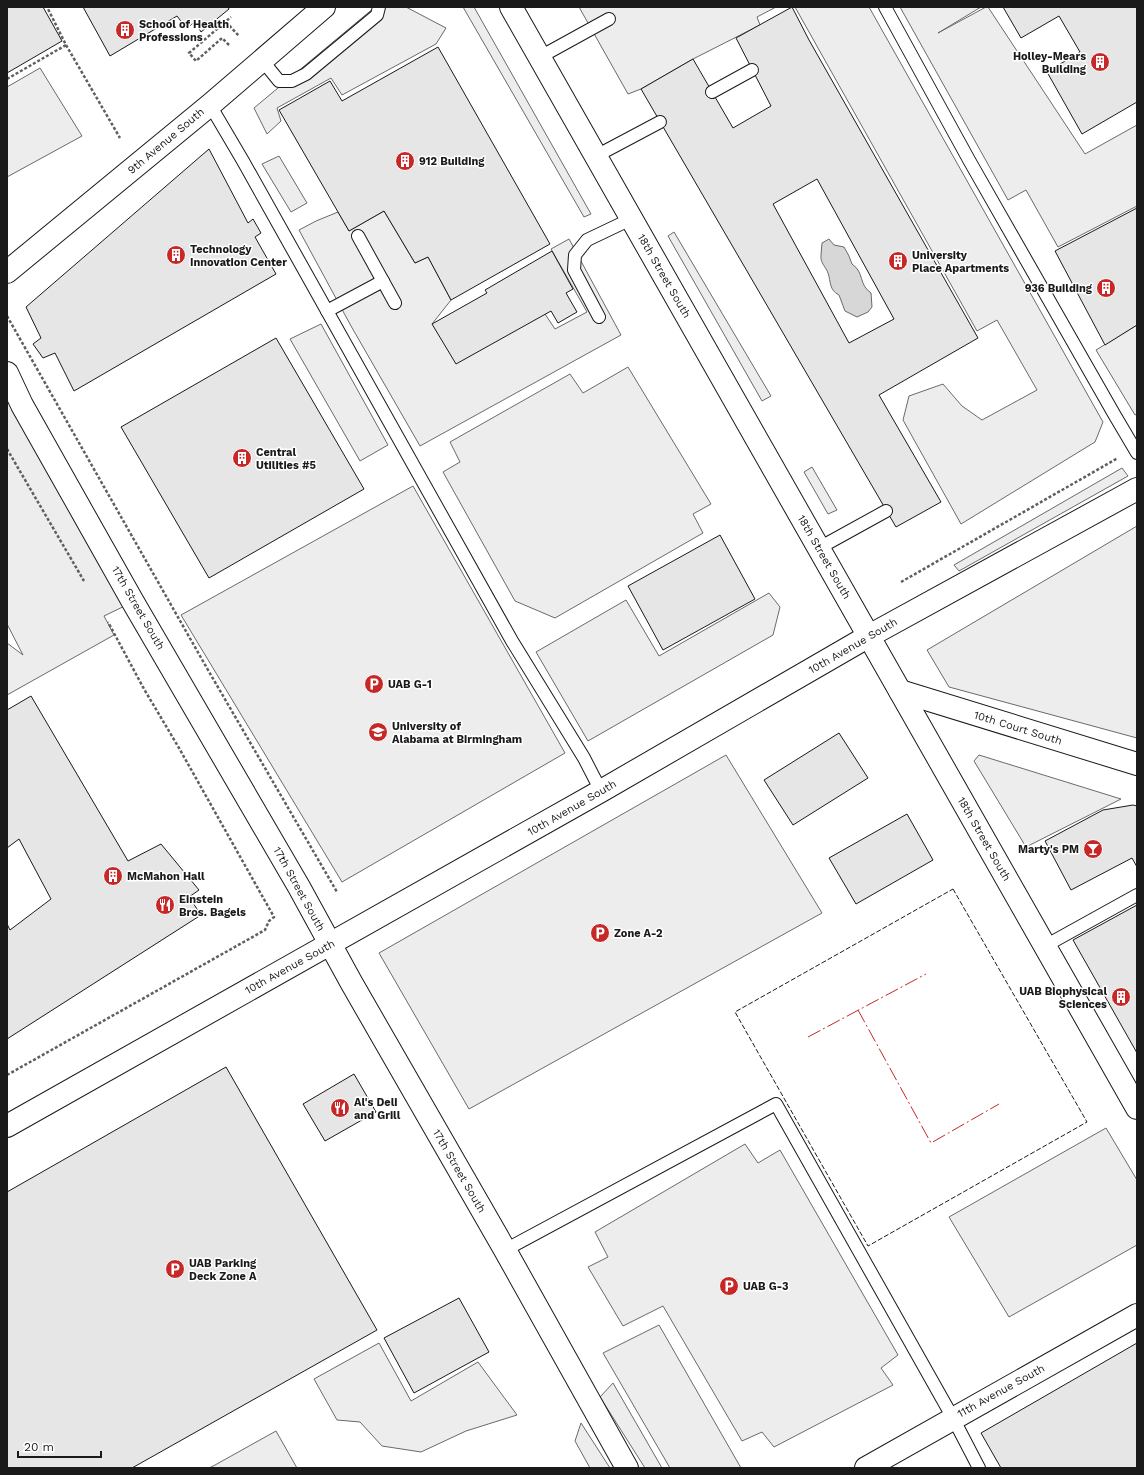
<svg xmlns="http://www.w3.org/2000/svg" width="1144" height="1475" font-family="'Work Sans',sans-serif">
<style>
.built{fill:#ededed;stroke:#6a6a6a}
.water{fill:#d7d7d7;stroke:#6a6a6a}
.building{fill:#e6e6e6;stroke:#1a1a1a;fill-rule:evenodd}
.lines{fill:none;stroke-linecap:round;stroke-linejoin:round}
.lane-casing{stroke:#1a1a1a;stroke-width:14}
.street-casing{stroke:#1a1a1a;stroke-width:24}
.secondary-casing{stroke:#1a1a1a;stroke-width:24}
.path{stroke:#5f5f5f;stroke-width:2.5;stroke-dasharray:3 2;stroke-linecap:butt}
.lane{stroke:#fff;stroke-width:12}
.street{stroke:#fff;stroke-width:22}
.secondary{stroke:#fff;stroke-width:22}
.fence{stroke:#1a1a1a;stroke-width:1;stroke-dasharray:5 2;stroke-linecap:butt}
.power{stroke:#c62828;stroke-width:1;stroke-dasharray:14 3 2 3;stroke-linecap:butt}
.labels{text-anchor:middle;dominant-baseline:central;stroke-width:3;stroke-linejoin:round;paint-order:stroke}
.poi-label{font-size:11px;font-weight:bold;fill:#1a1a1a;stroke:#fff;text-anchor:start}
.street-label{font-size:11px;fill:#1a1a1a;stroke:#fff}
</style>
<rect width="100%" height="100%" fill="#fff"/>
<g class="built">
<polygon points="375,7 406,7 446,28 436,44 342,95 331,78 277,108 281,121 267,134 254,108"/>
<polygon points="463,7 474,7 591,214 584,217"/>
<polygon points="579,7 776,7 757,17 760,25 693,59 641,89 628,94"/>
<polygon points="795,7 869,7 1103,422 1095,442 961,524 903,420 909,396 943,384 962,406 982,420 1037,390 997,320 977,331"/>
<polygon points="900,7 981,7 938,33 986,7 988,7 1085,154 1137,125 1137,206 1058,247 1026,190 1008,200"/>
<polygon points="40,68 82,136 7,177 7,87"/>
<polygon points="279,156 307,203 291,212 262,164"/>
<polygon points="384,211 415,263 428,257 451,300 432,324 545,314 555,329 587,312 551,249 569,239 621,335 420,446 351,326 299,230 316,221 338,212 349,231"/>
<polygon points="674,232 771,396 762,401 668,236"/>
<polygon points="321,324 388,445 360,461 290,339"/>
<polygon points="1137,325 1137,414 1135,415 1096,350"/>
<polygon points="628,367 711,504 693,514 703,533 555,618 515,601 443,472 460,462 450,442 570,374 583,393"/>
<polygon points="7,372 133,602 104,616 114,635 7,695 7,643 23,655 7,624"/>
<polygon points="812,467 837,510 828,514 804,472"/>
<polygon points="1122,468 1128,476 959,571 954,565"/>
<polygon points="413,486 565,753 342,882 181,615"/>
<polygon points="1137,526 1137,738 949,687 927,650"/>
<polygon points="769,593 780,607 773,635 588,741 536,652 626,600 659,656"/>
<polygon points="726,755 822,913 469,1109 379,953"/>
<polygon points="979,755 1121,799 1026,847 974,761"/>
<polygon points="1106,1128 1137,1180 1137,1245 1009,1317 949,1217"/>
<polygon points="745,1144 758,1163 780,1150 898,1355 881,1368 893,1385 774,1447 762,1432 742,1441 663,1306 623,1326 588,1267 608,1257 595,1232"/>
<polygon points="659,1325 741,1468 670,1468 603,1353"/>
<polygon points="379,1343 411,1401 478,1362 517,1415 466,1431 421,1452 382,1446 360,1422 337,1420 314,1379"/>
<polygon points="613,1383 662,1468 645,1468 600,1397"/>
<polygon points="581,1423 610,1468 590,1468 575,1441"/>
<polygon points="276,1431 297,1468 209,1468 215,1465"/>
</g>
<path class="water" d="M829,239L834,245L844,247L849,256L852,264C865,273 858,284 871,293L872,307L868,312L857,317L845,311L839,295C829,290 831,282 828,273C826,267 820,263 821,255C821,251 822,247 822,243Z"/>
<g class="building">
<polygon points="7,7 43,7 62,41 7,73"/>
<polygon points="83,7 228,7 229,9 201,32 195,22 186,28 177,16 110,56"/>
<path d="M792,7L809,40L978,338L879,395L941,502L896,527L641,89L693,59L733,128L771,106L736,38ZM817,179L894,319L849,343L773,204Z"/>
<polygon points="1003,7 1137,7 1137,102 1082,134 1047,72 1080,52 1059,16 1021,38"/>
<polygon points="438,47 550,244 451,300 428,257 415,263 384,211 349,231 279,110 330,81 342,101"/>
<polygon points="209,149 248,223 253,219 261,233 255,237 276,274 74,391 55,353 43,358 33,344 41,338 26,307"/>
<polygon points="1137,208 1137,325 1105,345 1055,251"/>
<polygon points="552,251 573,289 566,293 577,312 558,323 551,311 456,364 432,324 487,293 485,290"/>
<polygon points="276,338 364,489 209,578 121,427"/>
<polygon points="720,535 755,599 663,650 628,586"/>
<polygon points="31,696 128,861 161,844 199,890 189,897 201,915 7,1039 7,924 10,930 51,899 19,839 7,848 7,710"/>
<polygon points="839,733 868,778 793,825 764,780"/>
<polygon points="1133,805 1137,806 1137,867 1132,858 1071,890 1045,841 1103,810"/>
<polygon points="907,814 933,860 856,904 829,858"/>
<polygon points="1137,905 1137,1053 1073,940"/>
<polygon points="226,1067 377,1330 132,1468 7,1468 7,1192"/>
<polygon points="354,1074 376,1112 325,1141 303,1104"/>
<polygon points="459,1298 489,1352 414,1393 384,1338"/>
<polygon points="1137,1343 1137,1468 1001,1468 981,1433"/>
</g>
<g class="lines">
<g class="lane-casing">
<g id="lane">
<polyline points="885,7 969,160 1114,414 1137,453"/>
<polyline points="540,57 609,19"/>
<polyline points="262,60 279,81 292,81 306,74 377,15 379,7"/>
<polyline points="712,92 752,70"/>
<polyline points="210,105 243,161 512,641 584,758 601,791"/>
<polyline points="596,156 660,122"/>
<polyline points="358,236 395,303"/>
<polyline points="327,311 383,281"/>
<polyline points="599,317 574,270 575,255 587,240 631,219"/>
<polyline points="819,548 886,511"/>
<polyline points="1045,946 1137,895"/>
<polyline points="505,1250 776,1104 953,1418 979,1468"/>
</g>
</g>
<g class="street-casing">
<polyline id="street" points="900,691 1137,764"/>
</g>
<g class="secondary-casing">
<g id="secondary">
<polyline points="511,7 1137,1108"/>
<polyline points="7,272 210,105 324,7"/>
<polyline points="7,373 22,405 133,602 299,887 351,982 505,1250 627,1468"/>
<polyline points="7,1126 601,791 869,636 1137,489"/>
<polyline points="866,1468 1137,1315"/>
</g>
</g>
<g class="path">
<polyline points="226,22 239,36"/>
<polyline points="66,45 120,138"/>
<polyline points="229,45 222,38 196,61 189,53 231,17"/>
<polyline points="7,79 66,45 47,7"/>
<polyline points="7,316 208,670 337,892"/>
<polyline points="7,449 84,581"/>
<polyline points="901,582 1118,458"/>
<polyline points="7,1075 265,930 269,921 274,917 179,748 144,689 108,622"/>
</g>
<use href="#lane" class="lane"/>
<use href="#street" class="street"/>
<use href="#secondary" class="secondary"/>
<polygon class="fence" points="953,889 1087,1122 868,1246 735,1012"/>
<g class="power">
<polyline points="858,1010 931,1143 999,1104"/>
<polyline points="808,1037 926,974"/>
</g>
</g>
<defs>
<g id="building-disc" transform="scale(1)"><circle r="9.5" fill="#c62828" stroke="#fff"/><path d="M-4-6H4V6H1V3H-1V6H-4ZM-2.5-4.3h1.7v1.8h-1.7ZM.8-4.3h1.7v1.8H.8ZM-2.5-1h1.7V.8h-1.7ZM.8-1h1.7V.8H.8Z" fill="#fff"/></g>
<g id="parking-disc" transform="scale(1)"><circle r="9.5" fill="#c62828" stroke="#fff"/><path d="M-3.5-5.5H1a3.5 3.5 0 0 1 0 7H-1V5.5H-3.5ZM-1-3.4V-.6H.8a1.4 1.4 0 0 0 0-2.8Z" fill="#fff"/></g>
<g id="university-disc" transform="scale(1)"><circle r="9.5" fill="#c62828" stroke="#fff"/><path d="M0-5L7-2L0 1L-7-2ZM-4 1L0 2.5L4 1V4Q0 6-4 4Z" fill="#fff"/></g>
<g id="bar-disc" transform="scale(1)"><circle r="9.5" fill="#c62828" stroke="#fff"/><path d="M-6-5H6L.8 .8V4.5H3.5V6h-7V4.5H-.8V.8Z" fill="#fff"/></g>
<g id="restaurant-disc" transform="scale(1)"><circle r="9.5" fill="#c62828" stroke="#fff"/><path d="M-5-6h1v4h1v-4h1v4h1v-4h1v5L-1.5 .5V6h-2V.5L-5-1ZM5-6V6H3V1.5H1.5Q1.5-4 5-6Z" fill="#fff"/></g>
</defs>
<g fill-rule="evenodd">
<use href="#building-disc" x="125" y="30"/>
<use href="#building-disc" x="1100" y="62"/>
<use href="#building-disc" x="405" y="161"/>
<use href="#building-disc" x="176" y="255"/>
<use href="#building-disc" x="898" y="261"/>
<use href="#building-disc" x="1106" y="288"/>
<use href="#building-disc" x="242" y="458"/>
<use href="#parking-disc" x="374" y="684"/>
<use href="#university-disc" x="378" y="732"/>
<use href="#bar-disc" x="1093" y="849"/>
<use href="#building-disc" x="113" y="876"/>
<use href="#restaurant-disc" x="165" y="905"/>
<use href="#parking-disc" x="600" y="933"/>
<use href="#building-disc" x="1121" y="997"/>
<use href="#restaurant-disc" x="340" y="1108"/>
<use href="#parking-disc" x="175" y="1269"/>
<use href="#parking-disc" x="729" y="1286"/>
</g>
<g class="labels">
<g class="poi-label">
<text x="139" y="24">School of Health<tspan x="139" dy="13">Professions</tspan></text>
<text x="1086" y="56" text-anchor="end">Holley-Mears<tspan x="1086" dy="13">Building</tspan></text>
<text x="419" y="161">912 Building</text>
<text x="190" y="249">Technology<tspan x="190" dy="13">Innovation Center</tspan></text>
<text x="912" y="255">University<tspan x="912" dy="13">Place Apartments</tspan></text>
<text x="1092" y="288" text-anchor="end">936 Building</text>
<text x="256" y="452">Central<tspan x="256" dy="13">Utilities #5</tspan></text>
<text x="388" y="684">UAB G-1</text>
<text x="392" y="726">University of<tspan x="392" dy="13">Alabama at Birmingham</tspan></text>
<text x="1079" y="849" text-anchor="end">Marty's PM</text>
<text x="127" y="876">McMahon Hall</text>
<text x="179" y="899">Einstein<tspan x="179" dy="13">Bros. Bagels</tspan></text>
<text x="614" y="933">Zone A-2</text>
<text x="1107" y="991" text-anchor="end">UAB Biophysical<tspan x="1107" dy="13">Sciences</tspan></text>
<text x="354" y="1102">Al's Deli<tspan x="354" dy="13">and Grill</tspan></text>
<text x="189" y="1263">UAB Parking<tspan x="189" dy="13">Deck Zone A</tspan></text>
<text x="743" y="1286">UAB G-3</text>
</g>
<g class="street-label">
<text transform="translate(166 141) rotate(-40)">9th Avenue South</text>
<text transform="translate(664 276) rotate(60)">18th Street South</text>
<text transform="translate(824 557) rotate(60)">18th Street South</text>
<text transform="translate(138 608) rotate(60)">17th Street South</text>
<text transform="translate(853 646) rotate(-30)">10th Avenue South</text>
<text transform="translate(1018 728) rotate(17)">10th Court South</text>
<text transform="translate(572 808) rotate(-30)">10th Avenue South</text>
<text transform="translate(984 839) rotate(60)">18th Street South</text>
<text transform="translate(299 889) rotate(61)">17th Street South</text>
<text transform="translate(290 967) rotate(-29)">10th Avenue South</text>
<text transform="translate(459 1171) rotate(60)">17th Street South</text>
<text transform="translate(1001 1391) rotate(-29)">11th Avenue South</text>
</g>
</g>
<rect width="1144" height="1475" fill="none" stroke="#1a1a1a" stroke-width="16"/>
<path d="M18 1451v6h83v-6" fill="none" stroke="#1a1a1a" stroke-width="2"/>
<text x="24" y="1451" font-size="12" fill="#1a1a1a" stroke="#ffffff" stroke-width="3" paint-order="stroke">20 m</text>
</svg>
